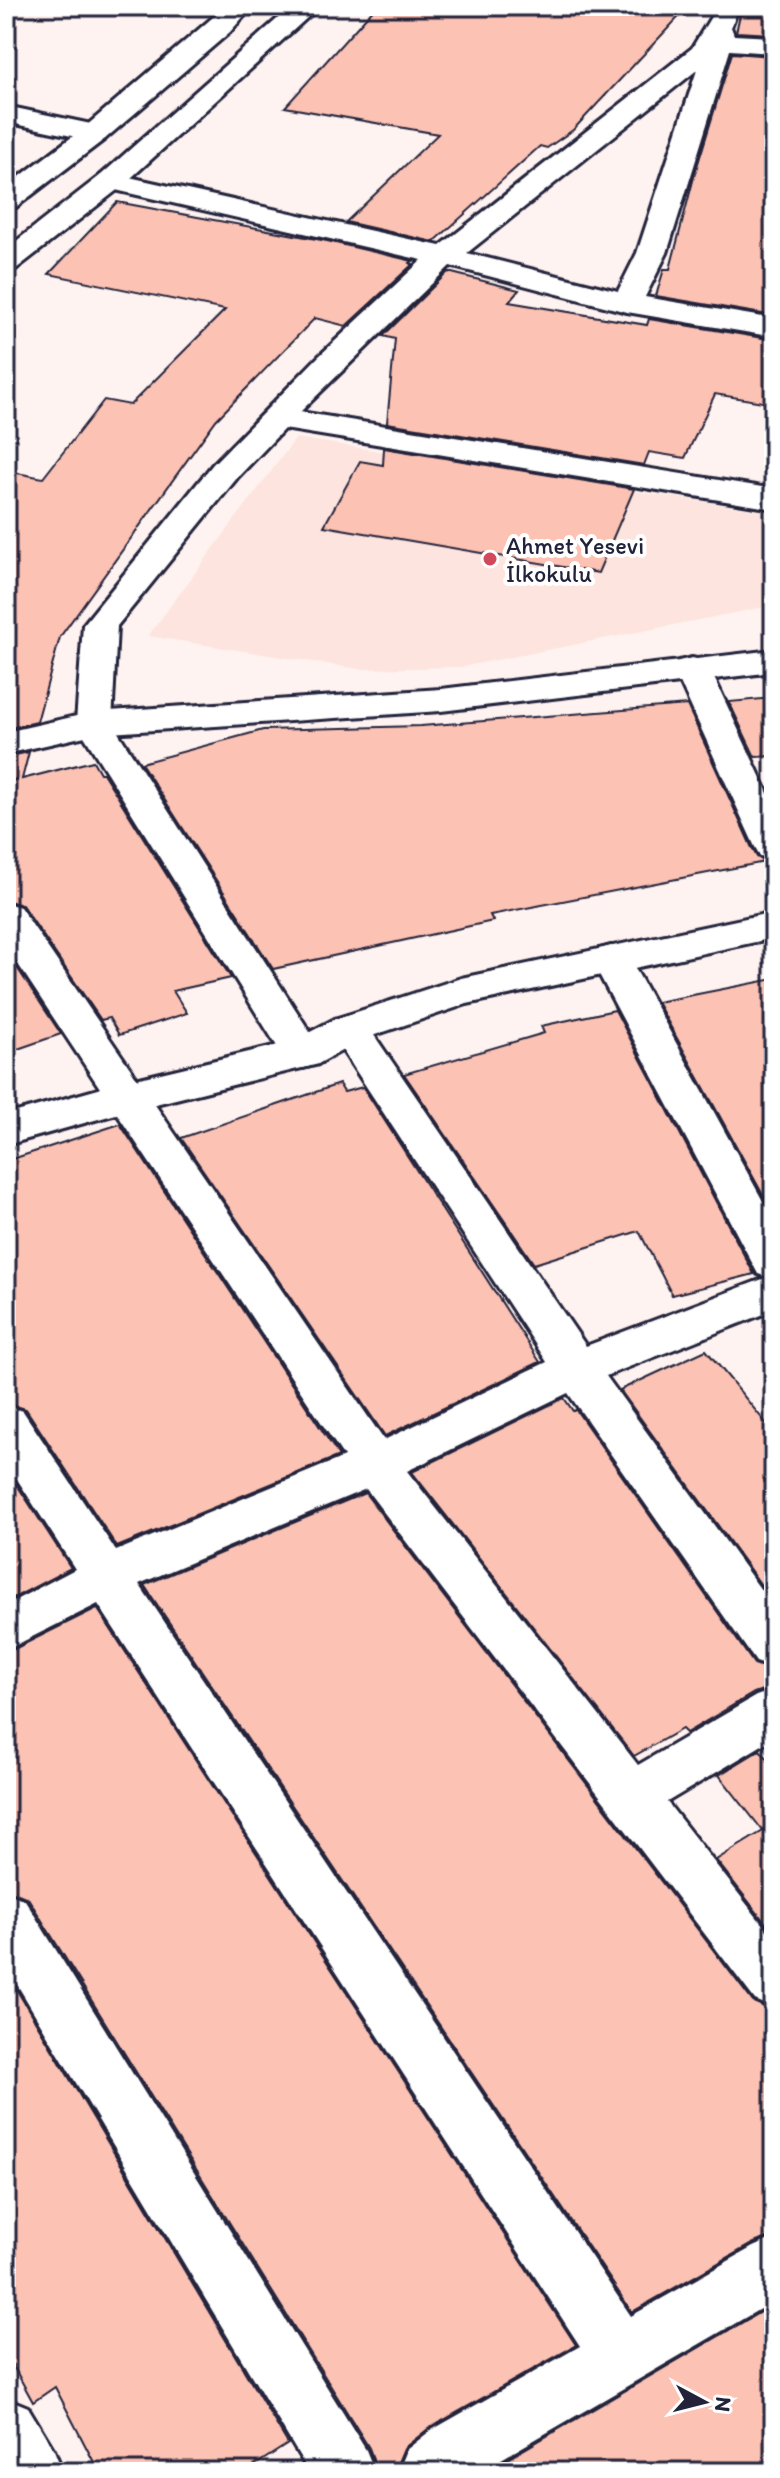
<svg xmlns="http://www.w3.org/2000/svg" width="780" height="2478" font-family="Itim,sans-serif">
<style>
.built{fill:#fde4de}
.building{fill:#fcc2b4;stroke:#22223b;stroke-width:2}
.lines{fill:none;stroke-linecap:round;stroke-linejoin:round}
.street-casing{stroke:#22223b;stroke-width:6}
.secondary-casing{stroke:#22223b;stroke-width:6}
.street{fill:#fff;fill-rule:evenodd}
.secondary{fill:#fff;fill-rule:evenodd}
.poi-dot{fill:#d1495b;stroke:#fff;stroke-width:3}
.labels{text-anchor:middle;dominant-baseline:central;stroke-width:8;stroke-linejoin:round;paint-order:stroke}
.far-poi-label{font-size:24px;fill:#22223b;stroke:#fff;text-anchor:start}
</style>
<rect width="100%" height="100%" fill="#fef3f0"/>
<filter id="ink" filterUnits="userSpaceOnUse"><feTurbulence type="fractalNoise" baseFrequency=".0125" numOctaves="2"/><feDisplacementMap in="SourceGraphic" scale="16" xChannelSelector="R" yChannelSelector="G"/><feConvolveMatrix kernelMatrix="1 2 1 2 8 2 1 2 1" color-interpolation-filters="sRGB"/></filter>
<g filter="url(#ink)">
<polygon class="built" points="296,438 774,513 774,605 461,667 359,669 148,636"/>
<g class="building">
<polygon points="376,6 689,6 573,130 547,148 540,146 434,242 346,222 438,134 285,107"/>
<polygon points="742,6 774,6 774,34 736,32"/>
<polygon points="732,53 774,56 774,316 656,296 664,269 670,269 695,173"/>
<polygon points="117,202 327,241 413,261 410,263 413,264 346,326 315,318 216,420 60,637 37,722 6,729 6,471 43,478 104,400 130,405 225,310 49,274"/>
<polygon points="448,272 519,290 509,302 647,325 649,319 774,340 774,404 715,394 685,458 649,452 644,465 387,423 395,339 383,336"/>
<polygon points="384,448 634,489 598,573 324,526 360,461 383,465"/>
<polygon points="774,698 774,756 755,757 729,702"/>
<polygon points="687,705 752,848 757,857 765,862 490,915 493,921 273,969 141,763 263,730 421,726"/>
<polygon points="29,752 22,779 93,761 100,773 103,773 231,978 173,991 187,1013 119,1035 109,1018 101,1020 22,905 6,900 6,783 17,780 6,779 6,757"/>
<polygon points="6,951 61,1034 6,1053"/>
<polygon points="774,979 774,1215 657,1002"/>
<polygon points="615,1010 754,1274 672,1295 639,1231 534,1264 404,1074 544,1033 541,1026"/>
<polygon points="339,1084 344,1092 363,1087 540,1362 385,1436 181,1138"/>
<polygon points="120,1124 339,1456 117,1547 26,1409 6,1403 6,1161"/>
<polygon points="706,1350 774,1433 774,1603 620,1390"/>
<polygon points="564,1398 573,1411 576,1410 754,1664 774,1671 774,1686 754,1693 686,1733 682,1729 634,1756 412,1472"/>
<polygon points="6,1468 71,1568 6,1602"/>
<polygon points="365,1493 753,2002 774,2011 774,2235 752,2244 632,2312 144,1585"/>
<polygon points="97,1608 576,2345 428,2429 404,2448 394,2472 378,2472 369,2448 28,1898 6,1889 6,1653"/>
<polygon points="760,1750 774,1766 774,1934 716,1860 763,1831 719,1775"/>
<polygon points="6,1972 288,2444 244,2472 99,2472 55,2387 33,2402 6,2353"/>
<polygon points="774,2304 774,2472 485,2472"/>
</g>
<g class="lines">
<g class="street-casing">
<g id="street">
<path d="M713,6H739L731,27L734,35L774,37V53L730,50L667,253L645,297L774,319V337L627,312L450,266L300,412L774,489V509L284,429L237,478L117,626L112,723L324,1054L318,1064L303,1068L288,1064L76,723L83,625L213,464L318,357L422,260L111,189L101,187L97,181L101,175L111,173L440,246L692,48L712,15ZM697,70L637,253L618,291L467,253Z"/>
<polygon points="6,106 105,127 109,133 105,139 95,141 6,122"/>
<polygon points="692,658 705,661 710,669 774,806 774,859 760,856 755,847 674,669 679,661"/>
<polygon points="6,903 20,907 384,1440 547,1362 335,1039 329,1029 335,1019 349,1015 363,1019 586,1346 768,1277 758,1274 591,959 597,950 611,946 625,950 774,1221 774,1310 606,1376 774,1608 774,1668 756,1662 568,1393 407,1471 638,1765 756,1696 774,1690 774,1738 667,1802 774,1939 774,2008 755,2000 366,1489 139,1584 631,2316 753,2247 774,2238 774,2301 479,2472 397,2472 406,2450 430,2431 580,2346 98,1604 6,1650 6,1605 75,1569 6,1462 6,1406 23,1411 116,1551 344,1457 6,946"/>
<polygon points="6,1892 25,1900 366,2450 375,2472 309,2472 6,1966"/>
<polygon points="6,2398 28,2407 54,2450 63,2472 6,2472"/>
</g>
</g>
<g class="secondary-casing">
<g id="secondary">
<polygon points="226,6 253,6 230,32 105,139 16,207 6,210 6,187 85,127"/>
<polygon points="292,6 320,6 121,187 16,269 6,272 6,249 101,175"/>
<polygon points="774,650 774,672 441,711 94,734 6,754 6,732 94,712 441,689"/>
<polygon points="774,912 774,938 467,1004 363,1039 318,1064 127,1111 6,1145 6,1115 127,1081 291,1042 335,1019 461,978"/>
</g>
</g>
<use href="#street" class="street"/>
<use href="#secondary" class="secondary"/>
</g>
</g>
<circle class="poi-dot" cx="490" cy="559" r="8"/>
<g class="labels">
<g class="far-poi-label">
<text x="506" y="545">Ahmet Yesevi<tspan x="506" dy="28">İlkokulu</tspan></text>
</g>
</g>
<rect width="780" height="2478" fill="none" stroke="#fff" stroke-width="32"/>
<rect x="16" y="16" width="748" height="2446" fill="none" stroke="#22223b" stroke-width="3" filter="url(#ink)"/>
<g transform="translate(704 2402) rotate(97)" stroke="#ffffff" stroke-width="6" paint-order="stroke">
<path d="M0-6L14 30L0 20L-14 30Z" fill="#22223b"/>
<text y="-12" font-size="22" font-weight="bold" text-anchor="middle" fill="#22223b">N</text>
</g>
</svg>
